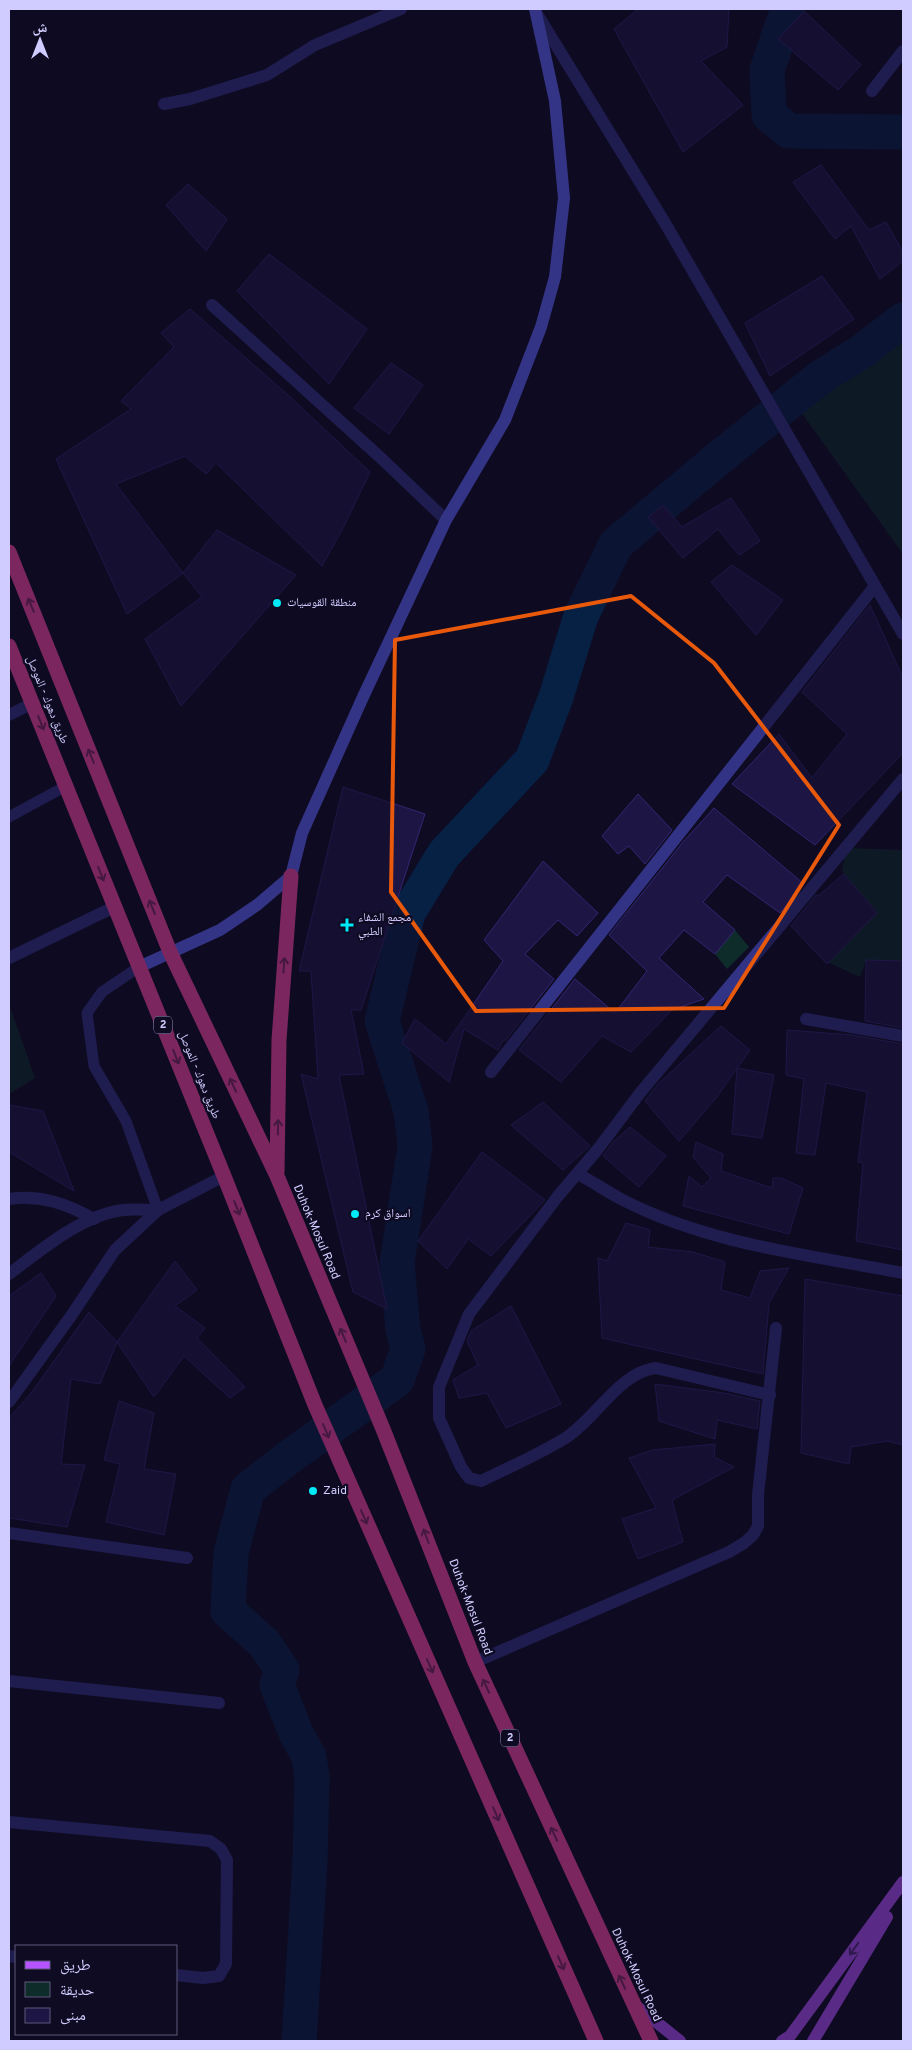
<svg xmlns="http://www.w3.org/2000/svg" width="912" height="2050" font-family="Overpass,'Noto Naskh Arabic',sans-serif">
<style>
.green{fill:#0e2c2a}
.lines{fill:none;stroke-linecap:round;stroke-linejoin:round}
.river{stroke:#072145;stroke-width:35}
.building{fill:#1d1644;stroke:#322672}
.lane{stroke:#333385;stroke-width:11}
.street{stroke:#333385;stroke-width:12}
.secondary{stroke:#6366ff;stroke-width:12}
.primary{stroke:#b753ff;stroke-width:12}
.highway{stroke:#ff47a7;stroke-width:15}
.oneway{stroke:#862964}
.oneway2{stroke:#5a2b85}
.marked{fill:none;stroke:#e8590c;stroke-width:4;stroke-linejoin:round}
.poi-dot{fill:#00e9f7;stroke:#0e0b22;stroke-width:2}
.labels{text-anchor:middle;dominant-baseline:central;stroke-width:4.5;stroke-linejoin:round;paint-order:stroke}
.shield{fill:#0e0b22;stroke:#9692bd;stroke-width:1}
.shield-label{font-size:11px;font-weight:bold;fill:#d0ccff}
.poi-label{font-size:12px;fill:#d0ccff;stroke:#0e0b22;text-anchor:start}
.street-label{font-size:12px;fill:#d0ccff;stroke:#0e0b22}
</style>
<rect width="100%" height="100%" fill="#0e0b22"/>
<g class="green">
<polygon points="897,340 903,346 903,554 801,412"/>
<polygon points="846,848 903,850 903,961 866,960 860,977 825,961 876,911 842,871"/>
<polygon points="735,930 749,947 727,969 715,954"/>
<polygon points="9,1004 35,1078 9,1094"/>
</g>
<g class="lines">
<g class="river">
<polyline points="788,9 767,70 769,115 789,131 903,132"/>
<polyline points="299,2041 310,1862 312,1777 309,1757 296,1733 277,1685 282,1670 264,1643 228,1611 231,1553 248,1489 288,1458 397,1380 408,1349 403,1330 397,1263 415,1146 411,1111 382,1021 408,913 444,854 532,760 556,697 581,616 616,544 725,453 821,377 861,352 903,320"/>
</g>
</g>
<g class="building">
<polygon points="638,9 729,9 727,47 701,61 743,105 683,152 614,29"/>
<polygon points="804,11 861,65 838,90 778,39"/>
<polygon points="821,165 869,230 886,222 903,252 903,261 880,279 851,226 835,239 793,182"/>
<polygon points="188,184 227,219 206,251 166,205"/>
<polygon points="269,254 367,329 329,384 237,291"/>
<polygon points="822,276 854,319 770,376 745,323"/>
<polygon points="190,309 288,395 370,472 344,526 322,566 216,463 206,474 185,456 116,484 183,573 127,614 56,459 131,409 121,401 174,347 161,333"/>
<polygon points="391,363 423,385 389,434 354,408"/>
<polygon points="731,498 760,541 739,555 718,529 683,558 648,517 663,505 682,527"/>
<polygon points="217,530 296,575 181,706 145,639 202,597 183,573"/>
<polygon points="732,565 783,600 756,635 711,582"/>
<polygon points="870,605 903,678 903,753 815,845 732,784 779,734 812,778 847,734 802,692"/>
<polygon points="343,787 425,814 361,1010 351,1010 364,1074 339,1075 387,1309 353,1292 301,1074 318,1079 311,971 299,971"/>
<polygon points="638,794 672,830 645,864 629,846 618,854 602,836"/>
<polygon points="714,808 804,884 780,913 727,875 703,902 735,930 715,954 684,930 659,958 704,999 672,1010 631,1052 602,1036 561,1082 519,1050 575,979 615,1013 647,971 609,935 683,842"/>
<polygon points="543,861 598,913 577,936 558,920 525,954 554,979 505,1041 504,1039 498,1050 464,1029 449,1082 402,1043 415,1019 446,1044 503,961 484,940"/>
<polygon points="844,874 877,913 827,964 791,926 816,895 818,896"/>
<polygon points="866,960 903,961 903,1028 865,1021"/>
<polygon points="721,1026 750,1050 716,1098 679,1141 645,1101 658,1084"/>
<polygon points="787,1030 852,1035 903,1044 903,1250 856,1241 863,1163 858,1162 867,1092 826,1083 815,1155 796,1153 804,1079 786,1075"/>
<polygon points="737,1068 774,1075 762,1138 732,1134"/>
<polygon points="543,1102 590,1146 563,1170 511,1125"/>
<polygon points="9,1105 43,1111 74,1191 9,1152"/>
<polygon points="630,1127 666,1156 639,1187 603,1156 614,1141"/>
<polygon points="696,1142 723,1154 721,1171 772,1188 773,1178 781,1178 803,1188 789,1234 683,1206 689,1176 702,1187 711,1178 693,1157"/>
<polygon points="482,1152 545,1200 491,1256 468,1239 447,1269 418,1241"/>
<polygon points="626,1223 650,1230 648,1247 693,1252 725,1262 721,1290 750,1298 760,1271 789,1268 769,1303 763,1374 602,1338 598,1258 607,1261"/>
<polygon points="175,1261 197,1290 175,1306 205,1328 197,1338 245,1387 230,1398 184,1356 154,1397 117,1342"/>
<polygon points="41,1273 56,1296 9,1366 9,1296"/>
<polygon points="805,1279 903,1296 903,1445 887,1441 851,1447 849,1464 801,1453"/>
<polygon points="511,1306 561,1404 506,1428 487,1393 459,1398 453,1380 478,1365 467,1341 471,1331"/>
<polygon points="89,1312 117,1342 100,1384 71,1379 61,1464 85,1465 67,1527 9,1518 9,1418 32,1392"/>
<polygon points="655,1384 724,1393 760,1401 757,1429 717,1420 715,1439 659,1421"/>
<polygon points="119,1401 154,1413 144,1469 176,1474 164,1535 106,1522 120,1464 104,1460"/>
<polygon points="715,1444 714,1457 734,1467 672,1500 683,1542 638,1559 622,1519 656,1508 629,1458 653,1450"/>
</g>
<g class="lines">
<g class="lane">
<polyline points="9,817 66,786"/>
<polyline points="139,967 102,992 87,1013 94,1066 126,1121 158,1210"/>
</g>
<g class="street">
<polyline points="537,14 665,223 903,634"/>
<polyline points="872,91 903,51"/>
<polyline points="164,104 190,99 267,75 315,45 401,9"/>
<polyline points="212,305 382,459 446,520"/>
<polyline points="9,715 33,703"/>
<polyline points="9,958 114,907"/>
<polyline points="806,1019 903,1036"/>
<polyline points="491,1072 875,586"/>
<path d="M578,1174C593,1182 606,1191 621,1199C707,1244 809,1255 903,1273"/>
<path d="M9,1199C40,1194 67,1204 94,1219"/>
<path d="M9,1274C41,1250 82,1215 123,1210C134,1209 147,1210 158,1210"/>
<path d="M770,1395L656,1368C620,1372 597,1417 567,1437C540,1454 510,1467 481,1481L469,1478L461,1467L439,1418V1387L469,1314L558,1196L598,1149L640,1093L903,779"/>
<polyline points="9,1402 71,1316 115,1250 158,1210 224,1176"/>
<polyline points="9,1533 187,1558"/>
<polyline points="475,1662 729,1552 744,1543 753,1535 758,1526 758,1495 776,1328"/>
<polyline points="9,1681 219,1703"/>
<polyline points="9,1822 210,1841 221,1849 227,1860 226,1964 219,1976 203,1978 176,1975"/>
<polyline points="9,1956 16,1957"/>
</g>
<polyline class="secondary" points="139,967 220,930 257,905 291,876 302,833 363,697 446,520 505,420 541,327 555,277 564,198 555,101 535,9"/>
<g class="primary">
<polyline points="635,2005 680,2041"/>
<polyline points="782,2041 790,2036 903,1882"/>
<polyline points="813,2041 887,1917"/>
</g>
<g class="highway">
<polyline points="9,552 170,952 277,1176 383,1429 475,1662 651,2041"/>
<polyline points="9,646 224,1176 315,1405 596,2041"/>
<polyline points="277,1172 279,1040 291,876"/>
</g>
</g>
<defs><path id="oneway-shaft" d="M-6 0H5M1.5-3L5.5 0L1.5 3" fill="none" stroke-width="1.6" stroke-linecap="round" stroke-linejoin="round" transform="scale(1.25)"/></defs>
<g class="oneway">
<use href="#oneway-shaft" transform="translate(31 605) rotate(-113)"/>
<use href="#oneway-shaft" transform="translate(41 723) rotate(68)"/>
<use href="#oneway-shaft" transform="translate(91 756) rotate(-112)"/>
<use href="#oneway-shaft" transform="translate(101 874) rotate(68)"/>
<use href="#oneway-shaft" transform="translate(152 907) rotate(-112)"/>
<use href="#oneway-shaft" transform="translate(284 965) rotate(-86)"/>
<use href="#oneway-shaft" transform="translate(176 1057) rotate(68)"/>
<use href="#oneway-shaft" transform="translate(233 1085) rotate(-115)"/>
<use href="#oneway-shaft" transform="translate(278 1127) rotate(-89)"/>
<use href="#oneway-shaft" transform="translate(237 1208) rotate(68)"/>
<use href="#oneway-shaft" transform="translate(343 1335) rotate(-113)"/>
<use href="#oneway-shaft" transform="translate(326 1431) rotate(66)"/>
<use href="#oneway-shaft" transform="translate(364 1517) rotate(66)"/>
<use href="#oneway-shaft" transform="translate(426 1536) rotate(-111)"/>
<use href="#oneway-shaft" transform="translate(430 1666) rotate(66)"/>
<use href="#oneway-shaft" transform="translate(486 1686) rotate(-115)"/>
<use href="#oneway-shaft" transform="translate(496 1814) rotate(66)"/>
<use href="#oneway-shaft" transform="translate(554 1834) rotate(-115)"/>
<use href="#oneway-shaft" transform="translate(561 1963) rotate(66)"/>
<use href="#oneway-shaft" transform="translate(622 1982) rotate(-115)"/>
</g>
<use class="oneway2" href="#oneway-shaft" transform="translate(854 1949) rotate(126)"/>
<path d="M0 0H912V2050H0ZM631,596L714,663L839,825L724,1008L476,1011L391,892L395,640Z" fill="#0e0b22" fill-opacity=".55" fill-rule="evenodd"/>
<path class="marked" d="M631,596L714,663L839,825L724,1008L476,1011L391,892L395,640Z"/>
<g class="poi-dot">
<circle cx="277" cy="603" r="5"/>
<path d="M344.5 917.5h5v5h5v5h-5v5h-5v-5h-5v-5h5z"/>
<circle cx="355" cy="1214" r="5"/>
<circle cx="313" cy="1491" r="5"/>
</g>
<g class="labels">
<g class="shield">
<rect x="154" y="1016.5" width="18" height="17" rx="4"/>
<rect x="501" y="1729.5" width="18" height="17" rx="4"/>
</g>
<g class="shield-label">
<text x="163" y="1025">2</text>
<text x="510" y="1738">2</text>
</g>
<g class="poi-label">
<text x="287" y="603">منطقة القوسيات</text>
<text x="358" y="918">مجمع الشفاء<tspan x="358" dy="14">الطبي</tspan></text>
<text x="365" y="1214">اسواق كرم</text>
<text x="323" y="1491">Zaid</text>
</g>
<g class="street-label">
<text transform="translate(47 700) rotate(68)">طريق دهوك - الموصل</text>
<text transform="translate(199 1075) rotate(68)">طريق دهوك - الموصل</text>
<text transform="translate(316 1232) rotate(67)">Duhok-Mosul Road</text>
<text transform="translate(470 1607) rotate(69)">Duhok-Mosul Road</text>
<text transform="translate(636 1975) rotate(65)">Duhok-Mosul Road</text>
</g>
</g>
<rect width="912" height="2050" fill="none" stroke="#d0ccff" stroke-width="20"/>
<rect x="15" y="1945" width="162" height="90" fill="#0e0b22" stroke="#5c587a"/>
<rect x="25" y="1961" width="25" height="8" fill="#b753ff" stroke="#5c587a"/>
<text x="60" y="1970" font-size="15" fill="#d0ccff">طريق</text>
<rect x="25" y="1982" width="25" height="15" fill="#0e2c2a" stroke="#5c587a"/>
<text x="60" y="1995" font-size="15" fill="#d0ccff">حديقة</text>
<rect x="25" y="2008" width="25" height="15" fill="#1d1644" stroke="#5c587a"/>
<text x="60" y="2020" font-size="15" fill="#d0ccff">مبنى</text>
<g transform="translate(40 40)" stroke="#0e0b22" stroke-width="4" paint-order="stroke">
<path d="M0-4L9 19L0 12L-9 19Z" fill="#d0ccff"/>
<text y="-8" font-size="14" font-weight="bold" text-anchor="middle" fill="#d0ccff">ش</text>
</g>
</svg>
